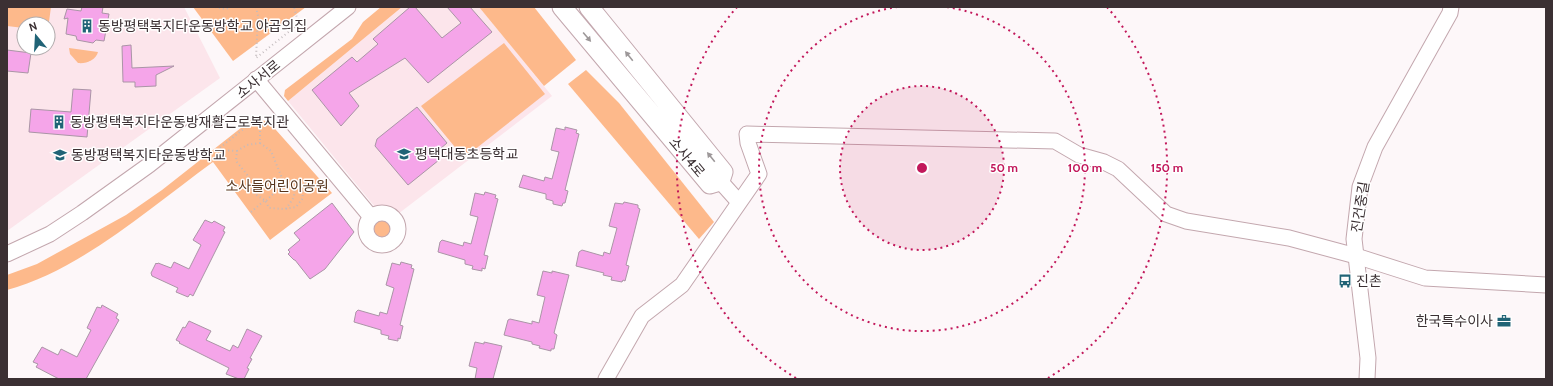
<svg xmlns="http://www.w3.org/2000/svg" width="1553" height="386" font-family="Cabin,'Noto Sans KR',sans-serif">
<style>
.built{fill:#fce5eb;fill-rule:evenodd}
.green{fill:#fdb98b}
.building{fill:#f5a5e9;stroke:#aa95a6}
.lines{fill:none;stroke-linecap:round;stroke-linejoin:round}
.minor-casing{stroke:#c3a7ae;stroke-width:17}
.major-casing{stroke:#c3a7ae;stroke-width:21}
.path{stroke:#c2bbbd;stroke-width:2;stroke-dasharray:1 3;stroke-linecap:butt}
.minor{stroke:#fff;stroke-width:15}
.major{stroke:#fff;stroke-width:19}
.oneway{fill:#9d9899}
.ring{fill:none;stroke:#c2185b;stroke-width:2;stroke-dasharray:2 4}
.labels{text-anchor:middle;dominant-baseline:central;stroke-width:3;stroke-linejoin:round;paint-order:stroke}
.poi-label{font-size:14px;fill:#3b3033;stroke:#fff;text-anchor:start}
.street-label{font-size:14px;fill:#3b3033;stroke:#fff}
.park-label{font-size:14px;fill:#58351c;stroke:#fff}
.centre{fill:#c2185b;stroke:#fff;stroke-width:2}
.ring-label{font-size:12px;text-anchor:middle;font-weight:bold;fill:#c2185b;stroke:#fff;stroke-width:3;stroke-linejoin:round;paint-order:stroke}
</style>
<rect width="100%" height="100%" fill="#fdf7f9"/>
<g class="built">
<path d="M7,7H184L220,78L7,231ZM24,24H48V48H24Z"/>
<polygon points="402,7 479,7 552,96 398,214 390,208 375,207 288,101"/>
</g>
<g class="green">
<polygon points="7,7 51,7 48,29 48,24 24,24 24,28 7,26"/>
<polygon points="193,7 306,7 233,61"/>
<polygon points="381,7 402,7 288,101 284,96 285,90 352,39 363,22"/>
<polygon points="479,7 534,7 576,60 544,86"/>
<polygon points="504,43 545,94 464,158 421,106"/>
<path d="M69,48L98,52C96,60 86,64 78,63L70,54Z"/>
<polygon points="586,70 619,103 714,222 699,239 568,84"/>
<path d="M251,120L268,121L332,193L270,240L213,162C151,207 81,270 7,290V275L37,264L126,215L162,190Z"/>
<circle cx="382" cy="229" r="9"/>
</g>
<g class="building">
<polygon points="82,7 103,7 102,13 109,14 104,41 96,40 93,43 77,40 76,36 66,34 68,18 64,19 67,9 81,11"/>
<polygon points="410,7 415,7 442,38 461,23 447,7 470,7 492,32 428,83 405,58 349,93 359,106 341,126 312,90 352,57 357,62 378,44 373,39"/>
<polygon points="131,45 132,68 174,66 156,75 156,86 135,87 135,82 123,82 122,46"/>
<polygon points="7,50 31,53 28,73 7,71"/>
<polygon points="73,89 91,90 87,137 29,132 31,109 71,112"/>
<polygon points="417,107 447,143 434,154 439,160 408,185 375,146 377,139"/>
<polygon points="565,127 577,130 576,133 579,134 565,190 568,191 565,203 563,203 562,206 553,204 553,201 546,199 546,194 519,187 523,175 544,181 545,177 552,179 559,152 551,150 556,128 565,130"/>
<polygon points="485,192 496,195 495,198 498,199 484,255 488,256 485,269 482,268 482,271 472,269 473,266 465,264 465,260 438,252 440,242 442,240 463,246 464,242 471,244 478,217 470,215 475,193 484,195"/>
<polygon points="624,202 638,205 638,208 640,209 626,265 629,266 625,281 623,280 622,282 611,280 612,277 603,275 604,273 576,266 579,252 582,250 603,256 604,252 610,254 617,228 609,226 615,203 623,204"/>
<polygon points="332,203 354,232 325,269 310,279 295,260 294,260 288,254 290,252 288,250 300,240 294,233"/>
<polygon points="205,220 212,223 214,221 225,227 223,231 225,232 193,296 190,294 188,297 176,292 178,288 152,276 151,273 156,263 157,264 158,263 171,268 174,262 189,269 201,245 193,240"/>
<polygon points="401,262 412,265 411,268 414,269 400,325 403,326 400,339 398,338 398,341 388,339 389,336 381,334 381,330 354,322 356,312 358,310 379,316 380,312 387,314 394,288 386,285 392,263 400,265"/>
<polygon points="543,271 552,273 552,271 569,275 554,333 557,335 554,349 551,349 551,351 539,348 540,346 532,344 532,342 504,335 508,320 510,319 532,324 532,321 539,323 545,297 537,295"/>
<polygon points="102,305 118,314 116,318 119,320 86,379 59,379 36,367 38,364 33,362 42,347 58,355 61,349 77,357 91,330 87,328 97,307 101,308"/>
<polygon points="189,321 211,331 206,340 230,351 233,345 238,348 247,329 262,336 250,358 252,359 247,368 249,369 244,379 239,379 226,374 229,368 179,343 180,342 176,340 183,327 185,328"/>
<polygon points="475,342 484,344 484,342 502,346 493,379 475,379 477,368 469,366"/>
</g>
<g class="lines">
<g class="minor-casing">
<g id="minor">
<polyline points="256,79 371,217"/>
<polyline points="720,181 737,200"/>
<circle cx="382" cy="229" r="16"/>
<polyline points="7,254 50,234 82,213 149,165 348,7"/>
<polyline points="606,379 642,316 682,285 759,174 748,143 747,134 1055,141 1079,155 1104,162 1118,169 1166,214 1186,221 1289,238 1356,256 1425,278 1546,285"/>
<polyline points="1367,379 1368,358 1354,239 1360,187 1375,147 1450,13 1451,7"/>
</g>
</g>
<g class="major-casing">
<polyline id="major" points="562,7 710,184 720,181 723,172 589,7"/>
</g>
<g class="path">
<polyline points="215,7 226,9 230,7"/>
<polyline points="256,7 258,16 256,58 301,22 297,18 294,7"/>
<polygon points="256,119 260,119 260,143 271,151 284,183 266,201 252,192 249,177 236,161 237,151 217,150"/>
<polyline points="237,151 247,145 260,143"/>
<polyline points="284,183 320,183"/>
<polyline points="286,209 294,197 295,183"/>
<polyline points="251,212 265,200 269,208 284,209 296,207 303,198 301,183"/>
</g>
<use href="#minor" class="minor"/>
<use href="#major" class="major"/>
</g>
<defs><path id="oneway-solid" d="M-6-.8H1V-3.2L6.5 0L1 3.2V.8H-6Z"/></defs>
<g class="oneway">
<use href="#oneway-solid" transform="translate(587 37) rotate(50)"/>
<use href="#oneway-solid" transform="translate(629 56) rotate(-129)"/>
<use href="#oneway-solid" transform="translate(711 157) rotate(-129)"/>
</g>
<circle cx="922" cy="168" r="82" fill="#c2185b" fill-opacity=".12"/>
<g class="ring">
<circle cx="922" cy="168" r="82"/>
<path d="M947 7A163 163 0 1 1 897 7"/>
<path d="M796 378A245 245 0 0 1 737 7M1107 7A245 245 0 0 1 1048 378"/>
</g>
<defs>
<g id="building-bare" transform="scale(1.08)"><path d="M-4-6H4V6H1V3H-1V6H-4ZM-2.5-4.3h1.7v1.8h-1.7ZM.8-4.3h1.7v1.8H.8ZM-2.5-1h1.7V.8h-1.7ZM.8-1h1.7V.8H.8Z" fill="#206376" stroke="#fff" stroke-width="2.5" paint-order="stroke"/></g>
<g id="school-bare" transform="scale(1.08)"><path d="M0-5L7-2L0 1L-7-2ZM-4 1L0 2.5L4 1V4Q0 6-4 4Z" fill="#206376" stroke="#fff" stroke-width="2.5" paint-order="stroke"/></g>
<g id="bus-bare" transform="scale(1.08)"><path d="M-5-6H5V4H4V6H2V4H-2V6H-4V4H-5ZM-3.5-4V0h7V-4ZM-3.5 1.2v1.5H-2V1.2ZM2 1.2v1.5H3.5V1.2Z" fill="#206376" stroke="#fff" stroke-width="2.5" paint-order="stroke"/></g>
<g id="office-bare" transform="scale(1.08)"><path d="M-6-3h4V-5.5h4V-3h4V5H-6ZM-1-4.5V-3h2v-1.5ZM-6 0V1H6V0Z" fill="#206376" stroke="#fff" stroke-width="2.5" paint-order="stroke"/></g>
</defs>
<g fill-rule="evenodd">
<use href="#building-bare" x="87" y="26"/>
<use href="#building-bare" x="59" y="122"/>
<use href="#school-bare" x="404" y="154"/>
<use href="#school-bare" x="60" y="155"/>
<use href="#bus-bare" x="1345" y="281"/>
<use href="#office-bare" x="1504" y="321"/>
</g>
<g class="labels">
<g class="poi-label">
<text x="98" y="26">동방평택복지타운동방학교 야곱의집</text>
<text x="70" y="122">동방평택복지타운동방재활근로복지관</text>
<text x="415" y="154">평택대동초등학교</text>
<text x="71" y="155">동방평택복지타운동방학교</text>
<text x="1356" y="281">진촌</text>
<text x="1493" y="321" text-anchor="end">한국특수이사</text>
</g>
<g class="street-label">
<text transform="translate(258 79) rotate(-39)">소사서로</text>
<text transform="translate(687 157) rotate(50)">소사4로</text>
<text transform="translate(1360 207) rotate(-81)">진건중길</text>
</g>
<g class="park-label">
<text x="277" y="186">소사들어린이공원</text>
</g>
</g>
<circle cx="922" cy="168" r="6" class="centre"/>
<g class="ring-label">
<text x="1004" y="172">50 m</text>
<text x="1085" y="172">100 m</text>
<text x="1167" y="172">150 m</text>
</g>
<rect width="1553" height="386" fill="none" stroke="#3b3033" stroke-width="16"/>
<g transform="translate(36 36) rotate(342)"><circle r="19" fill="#ffffff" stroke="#b1acad"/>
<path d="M0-3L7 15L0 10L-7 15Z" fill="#206376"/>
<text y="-6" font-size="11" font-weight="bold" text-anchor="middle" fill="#3b3033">N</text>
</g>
</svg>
